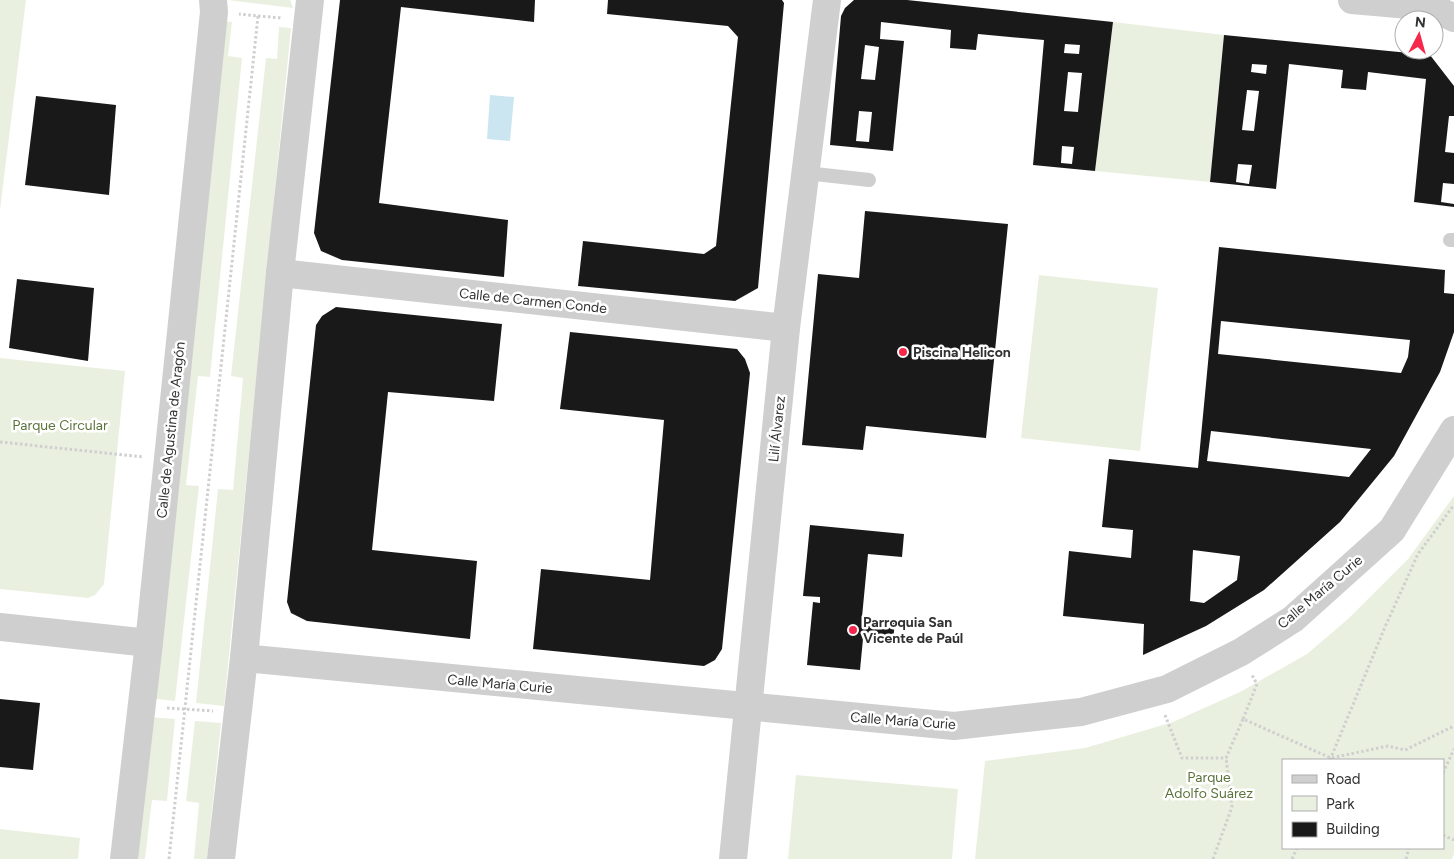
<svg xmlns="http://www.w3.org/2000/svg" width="1454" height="859" font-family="Figtree,sans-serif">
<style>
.green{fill:#eaf0e0;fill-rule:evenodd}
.water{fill:#cbe6f0}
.building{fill:#191919;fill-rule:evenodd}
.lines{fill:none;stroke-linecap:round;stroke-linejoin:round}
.path{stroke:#cfcfcf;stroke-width:3;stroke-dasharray:2.5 2.5;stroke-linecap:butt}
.lane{stroke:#cfcfcf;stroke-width:14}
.street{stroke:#cfcfcf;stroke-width:28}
.poi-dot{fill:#f6274b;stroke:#fff;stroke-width:2}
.labels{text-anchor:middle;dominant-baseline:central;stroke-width:5;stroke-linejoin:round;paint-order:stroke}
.street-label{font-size:14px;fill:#323232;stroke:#fff}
.poi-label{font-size:14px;font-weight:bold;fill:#323232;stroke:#fff;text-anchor:start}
.park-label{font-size:14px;fill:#5a733a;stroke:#fff}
</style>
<rect width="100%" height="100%" fill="#fff"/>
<g class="green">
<polygon points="0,0 26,0 0,210"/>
<polygon points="228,0 290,0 293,8"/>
<polygon points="220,21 232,22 228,56 242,58 210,377 198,376 186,485 199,486 175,701 149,698"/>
<polygon points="1113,22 1224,35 1210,182 1095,171"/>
<polygon points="279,27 291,28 224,706 196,703 218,489 233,490 243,378 231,376 266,58 277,59"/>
<polygon points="1039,275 1158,288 1140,451 1021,438"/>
<polygon points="0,358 125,371 104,584 95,595 88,598 0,589"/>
<path d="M1454,496V854L1452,859H975L985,761L1085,748L1173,722L1240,692L1307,654L1348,619L1408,559ZM1283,760H1443V848H1283Z"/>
<polygon points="148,717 175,719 167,801 152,800 145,859 134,859"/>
<polygon points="195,721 221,723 207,859 194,859 199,803 186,801"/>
<polygon points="796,775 958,789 952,859 788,859"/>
<polygon points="0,829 80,838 78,859 0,859"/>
</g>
<polygon class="water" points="490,95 514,97 510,141 487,139"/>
<g class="building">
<polygon points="340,0 535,0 534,22 401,7 379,203 508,220 504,277 342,260 321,251 314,233"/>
<polygon points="608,0 782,0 784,3 758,288 735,301 578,286 583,241 704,254 716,246 738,37 728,26 607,14"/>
<path d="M854,0H907L1113,22L1095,171L1033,165L1044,40L978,34L976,50L950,48L951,30L881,22L880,39L904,41L893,151L830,145L841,16L845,8ZM1065,44L1080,45L1079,54L1064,53ZM865,45L879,47L875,80L861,79ZM1068,72L1082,73L1078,112L1064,111ZM859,111L872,112L869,142L856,141ZM1062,146L1074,147L1072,164L1061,163Z"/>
<path d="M1224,35L1430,55L1454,86V116H1449L1445,152L1454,153V184L1443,183L1441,202L1454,204V207L1414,202L1426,79L1368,72L1366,90L1341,88L1343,70L1289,64L1276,189L1210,182ZM1252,64L1267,65L1266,74L1251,72ZM1247,90L1259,91L1254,131L1242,130ZM1238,164L1252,165L1249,184L1236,182Z"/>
<polygon points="36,96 116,105 109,195 25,185"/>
<polygon points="865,211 1008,224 986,438 866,426 863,450 802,445 818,274 859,278"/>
<path d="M1219,247L1445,270L1444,293L1454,294V332L1440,372L1394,456L1340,522L1264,590L1206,626L1143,655L1144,624L1063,616L1069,551L1131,558L1133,530L1102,527L1109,459L1198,468ZM1221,321L1410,340L1408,357L1401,373L1218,354ZM1211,431L1371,449L1349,477L1207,461ZM1193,550L1240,556L1237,580L1204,603L1190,601Z"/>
<polygon points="17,279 94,288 88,361 9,348"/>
<polygon points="336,307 502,324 494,401 388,392 372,550 477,561 470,639 307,621 291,613 287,602 316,325 322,316"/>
<polygon points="570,332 737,349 745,359 750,373 722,649 715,660 704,666 533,649 541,569 650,580 664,420 560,409"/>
<polygon points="810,525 904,534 902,557 868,554 862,617 895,620 893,642 863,639 860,670 807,665 813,602 820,603 820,597 803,596"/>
<polygon points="0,699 40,703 33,770 0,767"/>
</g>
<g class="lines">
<g class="path">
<polyline points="258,16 282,18"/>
<polyline points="0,442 144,457"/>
<polyline points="167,708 213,711"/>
<polyline points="1165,715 1182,758 1226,758 1243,719 1331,758 1388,746 1405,750 1454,726"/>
<polyline points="1243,719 1257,684 1252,675"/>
<polyline points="1330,760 1385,627 1418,554 1454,505"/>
<polyline points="1443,773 1454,749"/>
<polyline points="1443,835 1454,840"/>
<polyline points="169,859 258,16 239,14"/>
<polyline points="1213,859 1232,807 1226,758"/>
<polyline points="1292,859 1297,848"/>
<polyline points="1406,859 1409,848"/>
</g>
<g class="lane">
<polyline points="806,173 869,180"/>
<polyline points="1450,240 1454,240"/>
</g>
<g class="street">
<polyline points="1352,0 1432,7 1454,18"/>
<polyline points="280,273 786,328"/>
<polyline points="0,627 149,643"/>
<polyline points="244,658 954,726 1081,712 1167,689 1241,652 1293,619 1392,530 1454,430"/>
<polyline points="124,859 149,643 214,12 213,0"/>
<polyline points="221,859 244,658 280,273 310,0"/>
<polyline points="733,859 786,328 827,0"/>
</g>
</g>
<g class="poi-dot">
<circle cx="903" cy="352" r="5"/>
<circle cx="853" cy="630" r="5"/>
</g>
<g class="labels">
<g class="street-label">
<text transform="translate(533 301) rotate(6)">Calle de Carmen Conde</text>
<text transform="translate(777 429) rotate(-84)">Lilí Álvarez</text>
<text transform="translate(171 430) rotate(-84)">Calle de Agustina de Aragón</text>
<text transform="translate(1320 592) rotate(-40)">Calle María Curie</text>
<text transform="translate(500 684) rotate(5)">Calle María Curie</text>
<text transform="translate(903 721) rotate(4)">Calle María Curie</text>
</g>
<g class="poi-label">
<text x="913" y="352">Piscina Helicon</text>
<text x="863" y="622">Parroquia San<tspan x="863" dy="16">Vicente de Paúl</tspan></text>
</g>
<g class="park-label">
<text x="60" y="425">Parque Circular</text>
<text x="1209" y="777">Parque<tspan x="1209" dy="16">Adolfo Suárez</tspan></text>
</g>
</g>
<rect x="1282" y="759" width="162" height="90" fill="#ffffff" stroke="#adadad"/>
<rect x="1292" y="775" width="25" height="8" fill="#cfcfcf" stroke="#adadad"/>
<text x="1326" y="784" font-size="15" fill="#323232">Road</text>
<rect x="1292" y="796" width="25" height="15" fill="#eaf0e0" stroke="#adadad"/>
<text x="1326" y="809" font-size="15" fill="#323232">Park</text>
<rect x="1292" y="822" width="25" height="15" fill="#191919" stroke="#adadad"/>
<text x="1326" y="834" font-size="15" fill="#323232">Building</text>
<g transform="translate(1419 35) rotate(6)"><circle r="24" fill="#ffffff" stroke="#adadad"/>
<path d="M0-4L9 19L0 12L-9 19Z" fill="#f6274b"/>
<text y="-8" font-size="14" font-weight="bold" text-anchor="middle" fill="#323232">N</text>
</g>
</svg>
